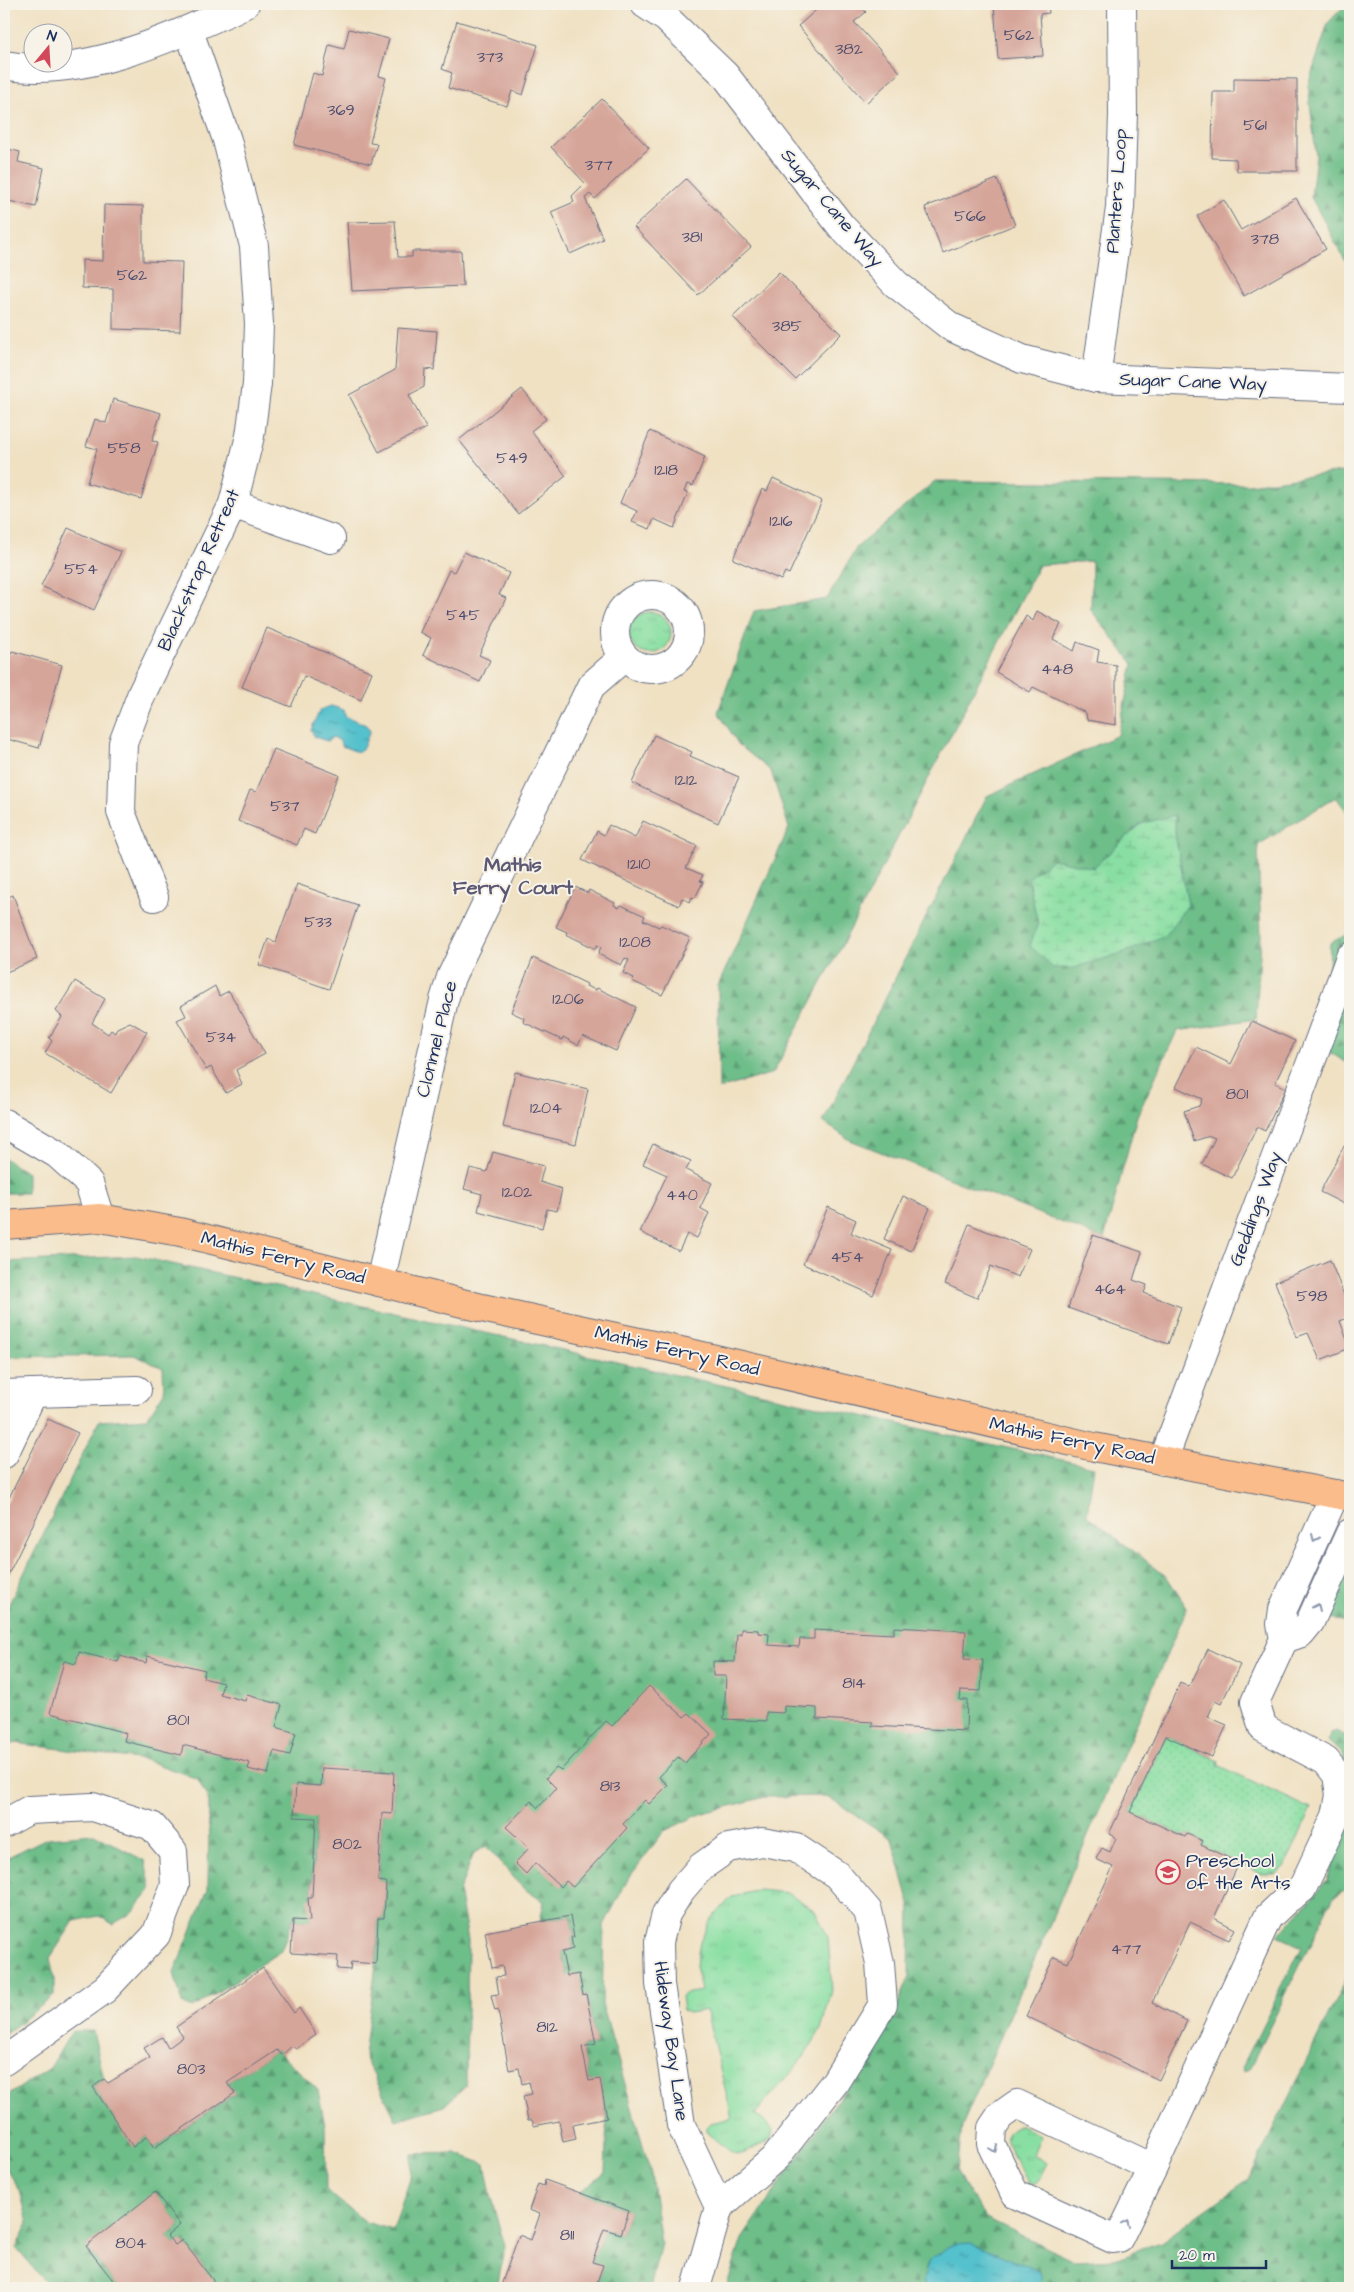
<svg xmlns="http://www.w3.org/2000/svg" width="1354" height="2292" font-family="'Architects Daughter',sans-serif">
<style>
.grass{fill:url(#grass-tufts);stroke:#528780}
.forest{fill:url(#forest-firs);stroke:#447674;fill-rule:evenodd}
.wetland{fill:url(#wetland-marsh);stroke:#528780}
.park{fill:url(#park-dots);stroke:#528780}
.water{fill:url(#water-ripples);stroke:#387895}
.building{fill:#d6a59a}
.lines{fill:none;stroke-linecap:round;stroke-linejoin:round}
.minor-casing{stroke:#666d81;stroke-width:30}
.major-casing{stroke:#666d81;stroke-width:30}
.minor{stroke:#fff;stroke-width:28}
.major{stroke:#f9bc8a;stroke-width:28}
.oneway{stroke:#8d97ae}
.labels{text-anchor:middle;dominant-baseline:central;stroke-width:4;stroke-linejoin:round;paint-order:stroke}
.number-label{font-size:16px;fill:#4a4c6d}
.street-label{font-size:19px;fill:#1b2f5e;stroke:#f7f3e8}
.poi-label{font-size:19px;fill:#1b2f5e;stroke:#f7f3e8;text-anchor:start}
.neighbourhood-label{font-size:20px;font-weight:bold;fill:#5c5873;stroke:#f7f3e8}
</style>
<defs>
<pattern id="grass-tufts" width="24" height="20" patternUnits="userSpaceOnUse" patternTransform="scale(1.25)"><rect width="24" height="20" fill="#89dfa3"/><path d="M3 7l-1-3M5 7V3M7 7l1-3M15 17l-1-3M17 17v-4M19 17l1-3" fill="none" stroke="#76c08f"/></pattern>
<pattern id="forest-firs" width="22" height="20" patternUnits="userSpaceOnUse" patternTransform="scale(1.25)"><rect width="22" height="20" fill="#6ebe89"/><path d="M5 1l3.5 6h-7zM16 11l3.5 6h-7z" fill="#5a9b73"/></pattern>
<pattern id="wetland-marsh" width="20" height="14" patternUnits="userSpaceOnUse" patternTransform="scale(1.25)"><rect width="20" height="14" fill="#89dfa3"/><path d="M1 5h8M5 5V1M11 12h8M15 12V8" fill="none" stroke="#76c08f"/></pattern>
<pattern id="park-dots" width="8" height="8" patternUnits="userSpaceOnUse" patternTransform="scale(1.25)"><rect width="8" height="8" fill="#89dfa3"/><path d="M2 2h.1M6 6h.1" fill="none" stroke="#76c08f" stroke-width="1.8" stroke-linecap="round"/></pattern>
<pattern id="water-ripples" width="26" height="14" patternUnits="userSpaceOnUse" patternTransform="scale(1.25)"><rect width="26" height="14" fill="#54c1cc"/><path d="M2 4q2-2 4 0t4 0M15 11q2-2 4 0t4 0" fill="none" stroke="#459da9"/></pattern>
</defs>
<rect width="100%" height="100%" fill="#f7f3e8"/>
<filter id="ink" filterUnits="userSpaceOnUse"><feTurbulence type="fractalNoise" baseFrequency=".02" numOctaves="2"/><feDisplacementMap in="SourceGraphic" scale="10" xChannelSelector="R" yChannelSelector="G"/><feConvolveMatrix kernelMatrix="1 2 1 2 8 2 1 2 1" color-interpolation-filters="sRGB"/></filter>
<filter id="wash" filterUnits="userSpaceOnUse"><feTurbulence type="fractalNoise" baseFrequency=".0096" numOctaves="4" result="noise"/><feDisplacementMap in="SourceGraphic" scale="20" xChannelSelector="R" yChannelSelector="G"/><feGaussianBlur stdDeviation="1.12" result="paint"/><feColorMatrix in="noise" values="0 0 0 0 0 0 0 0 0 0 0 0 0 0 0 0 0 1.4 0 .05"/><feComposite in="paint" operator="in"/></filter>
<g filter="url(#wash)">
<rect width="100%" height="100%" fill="#f0e1c3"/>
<g class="grass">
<circle cx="650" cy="633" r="21"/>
<path d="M759,1890L789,1893L815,1911L828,1937L832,1991L821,2029L802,2060L755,2114L773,2129L771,2139C733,2160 741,2160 707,2133V2127L711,2123L732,2118L706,2010L688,2013L683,2010L681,1997L684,1994L701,1991L696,1965L700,1942L712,1917L732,1897Z"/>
<path d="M1021,2125L1041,2136L1033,2155L1047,2163L1037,2182L1031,2184C1026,2179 1008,2148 1007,2141C1005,2132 1013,2126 1021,2125Z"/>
</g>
<g class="forest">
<polygon points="1346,4 1350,4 1350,270 1311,197 1316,155 1308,85 1328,23"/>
<path d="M1350,471V816L1336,797L1258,845L1261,938L1256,1019L1177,1031L1137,1116L1104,1239L850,1140L823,1122L987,796L1118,735L1133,664L1091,610L1092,561L1039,565L838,953L773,1073L719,1089L718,986L789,828L771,771L739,745L718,712L754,611L827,599L857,547L935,481L1249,484ZM1175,816V834L1188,905L1030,946L1038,923L1028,879L1053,859L1093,868L1141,824Z"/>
<polygon points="1350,933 1350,1065 1326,1050 1330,943"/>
<polygon points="4,1158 27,1173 27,1193 4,1193"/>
<polygon points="136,1256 1094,1467 1087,1515 1167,1577 1187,1608 962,2126 957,2173 986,2218 1076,2261 1115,2259 1161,2242 1249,2179 1350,1971 1350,2288 1037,2288 1042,2278 923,2281 929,2288 726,2288 742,2239 891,2022 909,1977 910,1904 892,1839 827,1796 765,1797 703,1813 664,1831 628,1879 604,1925 602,2004 651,2174 661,2243 650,2288 595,2288 603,2266 592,2262 604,2229 621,2234 629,2211 579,2193 605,2172 607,2118 600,2080 589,2081 582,2047 596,2044 586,1994 583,1995 567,1976 562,1952 573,1949 571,1937 574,1936 570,1916 540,1921 544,1902 523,1888 486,1846 474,1853 459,1891 468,1940 466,2085 444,2106 396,2120 364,2056 376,1964 378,1918 384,1918 386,1882 378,1881 382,1813 392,1813 394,1772 322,1768 321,1786 296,1784 316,1818 310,1921 293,1920 281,1951 193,2008 183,2004 174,1973 208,1889 209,1802 198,1779 145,1760 15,1743 4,1750 4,1614 99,1421 147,1418 164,1392 163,1368 134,1355 4,1357 4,1262"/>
<polygon points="1350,1568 1350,1622 1328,1619 1335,1594"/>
<polygon points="1336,1731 1350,1738 1350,1778 1342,1754 1328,1741 1330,1733"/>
<polygon points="1350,1818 1350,1886 1333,1898 1250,2067 1244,2071 1242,2067 1302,1947 1278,1936 1327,1880"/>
<polygon points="94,1834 145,1861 151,1890 132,1913 113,1924 99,1916 74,1921 50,1958 54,1978 54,1996 4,2035 4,1859 47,1838"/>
<polygon points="72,2031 93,2031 104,2079 93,2087 133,2146 147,2136 154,2148 235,2094 227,2083 277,2050 318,2090 325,2126 326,2190 365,2222 393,2230 410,2179 412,2154 455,2153 485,2164 493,2206 505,2246 497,2288 219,2288 182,2240 175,2245 167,2236 180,2225 155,2193 86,2246 119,2288 50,2288 16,2248 28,2223 20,2190 4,2165 4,2098 50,2068"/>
</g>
<polygon class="wetland" points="1175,815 1175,834 1188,905 1165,935 1131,950 1074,968 1053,968 1030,946 1038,923 1028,878 1053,859 1093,868 1141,824"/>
<polygon class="park" points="1166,1736 1219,1761 1218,1765 1311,1809 1285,1867 1276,1874 1261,1874 1201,1845 1203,1841 1187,1834 1185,1837 1130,1812"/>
<g class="water">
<polygon points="331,706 344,710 345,716 366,725 370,731 363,748 357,752 342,746 339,740 333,737 327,741 315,737 311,730 320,710"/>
<polygon points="971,2243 1039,2271 1042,2278 1037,2288 929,2288 923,2281 929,2261 953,2244"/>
</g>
<g id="blocks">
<g class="building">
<polygon points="823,4 859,4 866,12 854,22 900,72 866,103 798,26"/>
<polygon points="994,4 1048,4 1049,13 1040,14 1043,56 998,59"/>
<polygon points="457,21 538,45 523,95 512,91 507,106 448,88 452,73 442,69"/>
<polygon points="349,29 389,39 379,76 386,78 370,143 377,144 371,164 294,145 313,73 322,76 329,45 344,49"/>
<polygon points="1234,78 1297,79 1297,171 1237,171 1236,159 1212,158 1213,92 1234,92"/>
<polygon points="602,99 649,148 595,199 590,194 585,198 603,239 570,254 551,212 574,202 572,196 585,183 551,147"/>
<polygon points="4,148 20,152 18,162 44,168 36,207 4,200"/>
<polygon points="686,179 751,247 698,295 634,227"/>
<polygon points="997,179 1015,225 943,253 925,207"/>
<polygon points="1296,198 1326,249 1244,296 1197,216 1224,200 1241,230"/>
<polygon points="104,205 143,206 143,261 182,262 180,331 113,329 113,289 82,288 82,260 103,261"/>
<polygon points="395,221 398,257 412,257 412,251 461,251 463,286 352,291 347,222"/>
<polygon points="779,272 841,334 795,379 733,317"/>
<polygon points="398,328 437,331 434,370 425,369 424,387 409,395 426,428 379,452 349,395 395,370"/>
<polygon points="522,389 546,419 531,431 566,476 518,514 459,440"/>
<polygon points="113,399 161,413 152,441 158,442 141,499 87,483 97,449 86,446 95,419 106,423"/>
<polygon points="650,431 705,457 693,486 687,484 684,492 688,493 674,528 654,519 650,529 632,522 637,511 620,503"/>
<polygon points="773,478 822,501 789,574 785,572 781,580 733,559 762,489 767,491"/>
<polygon points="68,528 121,552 94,610 41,586"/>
<polygon points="464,552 509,573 499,595 506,598 479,655 490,660 480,682 423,655 431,638 420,632 449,570 454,572"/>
<polygon points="1037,611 1061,624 1053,639 1074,651 1077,642 1099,650 1097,662 1116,665 1116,725 1087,720 1086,713 1033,687 1030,692 996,672 1026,616 1033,621"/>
<polygon points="267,628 372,672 361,700 304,676 291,707 242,687"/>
<polygon points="12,651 62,665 39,748 4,738 4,658 5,652 11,654"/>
<polygon points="654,735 692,752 690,756 739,777 718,823 632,783"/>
<polygon points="274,749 339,775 315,834 304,829 297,845 238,821 250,790 256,792"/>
<polygon points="643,821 697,846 686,868 703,875 700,881 703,882 695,898 692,897 690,902 682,898 679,906 582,860 597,831 604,835 609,825 635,838"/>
<polygon points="297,884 358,905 329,989 259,965 268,939 276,942"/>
<polygon points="575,887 588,893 589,890 615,903 614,905 619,908 621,905 645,916 643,920 659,927 661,925 690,938 662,995 632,981 634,978 623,973 629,960 625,958 621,965 598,954 601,947 597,945 596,949 566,934 567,932 556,927"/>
<polygon points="13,895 37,959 4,973 4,899"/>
<polygon points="533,958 587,984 586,986 596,990 597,988 636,1007 616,1051 583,1036 578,1045 563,1037 562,1040 523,1022 524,1018 511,1012"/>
<polygon points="75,981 105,999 92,1023 108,1034 111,1030 115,1033 117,1028 130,1022 147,1032 111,1093 45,1053 52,1041 49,1038 62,1017 56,1011"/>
<polygon points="215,986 219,996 229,991 265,1054 236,1070 242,1084 226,1093 211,1067 206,1070 177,1020 186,1016 181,1006"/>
<polygon points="1252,1021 1295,1041 1275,1083 1286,1088 1265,1131 1257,1127 1232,1178 1202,1164 1215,1138 1210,1136 1194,1141 1184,1111 1199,1106 1202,1099 1176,1087 1196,1047 1231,1064"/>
<polygon points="515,1072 588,1089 576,1144 503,1127"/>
<polygon points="653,1144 691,1161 686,1170 712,1183 700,1208 709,1213 697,1238 687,1234 679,1251 640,1232 667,1175 643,1164"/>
<polygon points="1344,1146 1350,1149 1350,1207 1320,1192"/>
<polygon points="493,1152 544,1166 540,1182 562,1189 557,1211 547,1209 542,1228 478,1211 482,1194 464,1189 470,1168 487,1172"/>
<polygon points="903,1196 930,1208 911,1251 884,1239"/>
<polygon points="828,1207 856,1220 851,1233 892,1250 873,1295 803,1264"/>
<polygon points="969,1224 1030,1249 1018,1277 991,1266 977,1298 945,1284"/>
<polygon points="1093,1235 1142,1252 1133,1280 1147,1285 1144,1293 1181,1307 1168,1344 1068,1308"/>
<polygon points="1330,1260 1350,1310 1350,1317 1340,1321 1350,1348 1320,1360 1308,1333 1297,1337 1275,1282"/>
<polygon points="48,1419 78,1433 4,1583 4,1508"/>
<polygon points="894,1627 966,1631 964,1659 983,1660 981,1691 961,1690 960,1700 967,1700 966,1731 872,1726 873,1722 817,1719 817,1708 784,1706 784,1713 766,1712 766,1721 724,1719 726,1676 713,1676 713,1661 735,1662 737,1634 741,1634 741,1629 758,1630 758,1633 769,1634 768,1645 799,1647 800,1639 814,1639 814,1630 894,1634"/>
<polygon points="1208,1649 1240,1665 1221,1704 1215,1701 1208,1717 1227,1725 1212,1757 1166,1736 1130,1812 1185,1837 1187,1834 1203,1841 1201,1845 1239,1863 1214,1918 1235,1929 1229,1940 1190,1922 1152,2003 1187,2021 1159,2080 1026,2016 1054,1957 1068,1963 1113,1867 1096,1859 1102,1848 1110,1852 1116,1838 1109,1834 1180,1683 1189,1687"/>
<polygon points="79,1652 118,1662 120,1656 146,1663 147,1656 205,1670 203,1678 223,1683 220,1694 245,1701 247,1695 282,1705 276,1727 296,1733 290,1755 274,1751 268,1774 248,1769 250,1763 183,1745 181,1755 124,1741 126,1733 50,1713 64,1661 76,1664"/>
<polygon points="649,1686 684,1717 689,1713 711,1734 685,1763 678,1757 659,1777 668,1785 649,1804 645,1800 623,1824 627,1828 573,1887 566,1881 561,1887 535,1863 526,1874 515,1863 529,1848 506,1827 531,1801 538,1808 556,1788 546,1778 556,1767 561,1770 606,1721 612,1726"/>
<polygon points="322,1768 394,1772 392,1814 382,1813 378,1881 386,1882 384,1918 378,1918 376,1964 351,1962 350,1970 337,1969 338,1956 291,1953 293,1920 310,1921 308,1898 312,1898 316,1818 294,1817 296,1784 321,1786"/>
<polygon points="570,1916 574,1937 571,1937 573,1949 562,1952 567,1976 579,1974 583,1995 586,1994 596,2044 582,2047 589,2081 600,2079 607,2118 573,2125 576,2139 563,2142 559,2121 534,2126 532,2120 528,2120 523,2096 532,2094 529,2082 522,2084 519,2068 509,2070 498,2010 495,2011 491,1995 499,1994 496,1977 504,1976 502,1966 492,1968 485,1932"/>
<polygon points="263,1968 294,2013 299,2008 316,2034 296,2049 292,2046 282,2055 277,2050 227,2083 235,2093 154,2148 147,2136 133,2147 93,2087 104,2079 108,2083 150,2058 144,2048 162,2037 168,2048 183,2037 176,2027"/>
<polygon points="545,2180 629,2211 621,2234 604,2229 592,2262 603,2265 595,2288 500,2288 519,2235 531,2240 540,2214 529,2210 538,2184 544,2186"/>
<polygon points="155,2192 180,2225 167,2236 175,2245 182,2240 219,2288 119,2288 86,2246"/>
</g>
</g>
</g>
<g filter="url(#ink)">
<use href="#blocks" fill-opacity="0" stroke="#666d81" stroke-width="1"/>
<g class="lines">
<g class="minor-casing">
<g id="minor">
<polyline points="645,4 666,18 725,75 841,226 896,284 951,327 1022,359 1096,378 1350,388"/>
<path d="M4,65C81,80 177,36 245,4"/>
<polyline points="1096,378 1120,208 1123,114 1122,4"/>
<polyline points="233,504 331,539"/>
<circle cx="652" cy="632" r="37"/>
<polyline points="154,897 121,812 123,743 142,693 233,504 250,436 257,384 259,324 254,246 227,140 189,31"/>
<polyline points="4,1123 57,1154 89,1183 100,1218"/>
<polyline points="380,1282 444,1000 451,977 591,686 624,657"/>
<polyline points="33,1393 137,1390"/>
<polyline points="4,1394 33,1393 4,1454"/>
<polyline points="1163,1461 1350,957"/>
<polyline points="1284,1639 1301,1633 1310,1622 1350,1533"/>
<polyline points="4,1824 29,1810 93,1807 152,1826 173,1851 175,1885 156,1935 105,1989 4,2061"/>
<polyline points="1153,2168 1119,2238 1113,2239 1015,2194 991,2144 992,2128 1000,2116 1017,2104 1153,2168 1268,1917 1286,1900 1302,1889 1336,1816 1340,1795 1337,1775 1326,1761 1263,1728 1255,1702 1284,1639 1281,1624 1283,1609 1335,1494"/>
<polyline points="696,2288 719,2207 776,2157 835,2082 883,2004 880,1963 868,1911 837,1875 796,1848 762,1842 728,1848 701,1867 681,1890 666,1914 659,1942 660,1984 681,2125 719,2207"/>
</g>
</g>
<g class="major-casing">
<polyline id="major" points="4,1225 100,1218 180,1232 482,1308 685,1352 1094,1447 1350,1497"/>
</g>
<use href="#minor" class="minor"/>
<use href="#major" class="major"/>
</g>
<defs><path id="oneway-chevron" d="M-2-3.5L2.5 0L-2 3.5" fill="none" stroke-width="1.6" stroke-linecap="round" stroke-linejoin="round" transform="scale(1.25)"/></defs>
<g class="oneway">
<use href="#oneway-chevron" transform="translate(1315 1538) rotate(114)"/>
<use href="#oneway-chevron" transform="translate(1317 1607) rotate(-66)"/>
<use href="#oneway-chevron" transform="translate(994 2149) rotate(69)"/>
<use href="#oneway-chevron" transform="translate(1126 2223) rotate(-65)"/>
</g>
</g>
<defs>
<g id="school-ring" transform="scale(1.25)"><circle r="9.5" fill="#f7f3e8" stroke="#d1495b" stroke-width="1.5"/><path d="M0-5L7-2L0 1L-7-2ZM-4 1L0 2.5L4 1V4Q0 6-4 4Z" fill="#d1495b"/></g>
</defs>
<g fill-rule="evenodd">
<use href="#school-ring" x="1168" y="1872"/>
</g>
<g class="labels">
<g class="number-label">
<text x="1019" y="35">562</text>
<text x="849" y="49">382</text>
<text x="490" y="57">373</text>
<text x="341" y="110">369</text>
<text x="1255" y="125">561</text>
<text x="599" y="165">377</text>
<text x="970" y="216">566</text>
<text x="692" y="237">381</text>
<text x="1265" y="239">378</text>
<text x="132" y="275">562</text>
<text x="787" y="326">385</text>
<text x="124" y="448">558</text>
<text x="512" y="458">549</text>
<text x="666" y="470">1218</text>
<text x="781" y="521">1216</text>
<text x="81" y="569">554</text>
<text x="463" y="615">545</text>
<text x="1057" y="669">448</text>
<text x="686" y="780">1212</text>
<text x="285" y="806">537</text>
<text x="639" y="864">1210</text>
<text x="318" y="922">533</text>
<text x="635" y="942">1208</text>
<text x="568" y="999">1206</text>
<text x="221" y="1037">534</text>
<text x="1237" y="1094">801</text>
<text x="546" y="1108">1204</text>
<text x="517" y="1192">1202</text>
<text x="682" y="1195">440</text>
<text x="847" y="1257">454</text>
<text x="1110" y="1289">464</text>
<text x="1312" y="1296">598</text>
<text x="854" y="1683">814</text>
<text x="178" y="1720">801</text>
<text x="610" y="1786">813</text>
<text x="347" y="1844">802</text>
<text x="1126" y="1949">477</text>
<text x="547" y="2027">812</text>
<text x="191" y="2069">803</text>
<text x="567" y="2235">811</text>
<text x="131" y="2243">804</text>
</g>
<g class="street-label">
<text transform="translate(1117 191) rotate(-86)">Planters Loop</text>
<text transform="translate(832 208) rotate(50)">Sugar Cane Way</text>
<text transform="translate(1193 382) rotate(2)">Sugar Cane Way</text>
<text transform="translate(199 570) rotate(-66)">Blackstrap Retreat</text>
<text transform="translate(437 1039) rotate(-76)">Clonmel Place</text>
<text transform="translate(1256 1209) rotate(-70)">Geddings Way</text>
<text transform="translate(283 1258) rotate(14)">Mathis Ferry Road</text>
<text transform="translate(677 1351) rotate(13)">Mathis Ferry Road</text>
<text transform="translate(1072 1441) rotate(12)">Mathis Ferry Road</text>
<text transform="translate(671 2041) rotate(82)">Hideway Bay Lane</text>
</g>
<g class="poi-label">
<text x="1186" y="1861">Preschool<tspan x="1186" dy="22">of the Arts</tspan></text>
</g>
<g class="neighbourhood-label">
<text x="513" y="865">Mathis<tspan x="513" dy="23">Ferry Court</tspan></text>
</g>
</g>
<rect width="1354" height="2292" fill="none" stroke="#f7f3e8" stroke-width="20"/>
<g transform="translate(48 48) rotate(18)"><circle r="24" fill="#f7f3e8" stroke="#9fa5b1"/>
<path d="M0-4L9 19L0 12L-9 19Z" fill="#d1495b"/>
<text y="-8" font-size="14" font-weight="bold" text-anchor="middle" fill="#1b2f5e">N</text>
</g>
<path d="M1172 2260v8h94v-8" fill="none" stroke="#1b2f5e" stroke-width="2.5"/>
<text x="1179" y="2260" font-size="15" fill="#1b2f5e" stroke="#f7f3e8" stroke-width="4" paint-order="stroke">20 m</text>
</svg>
